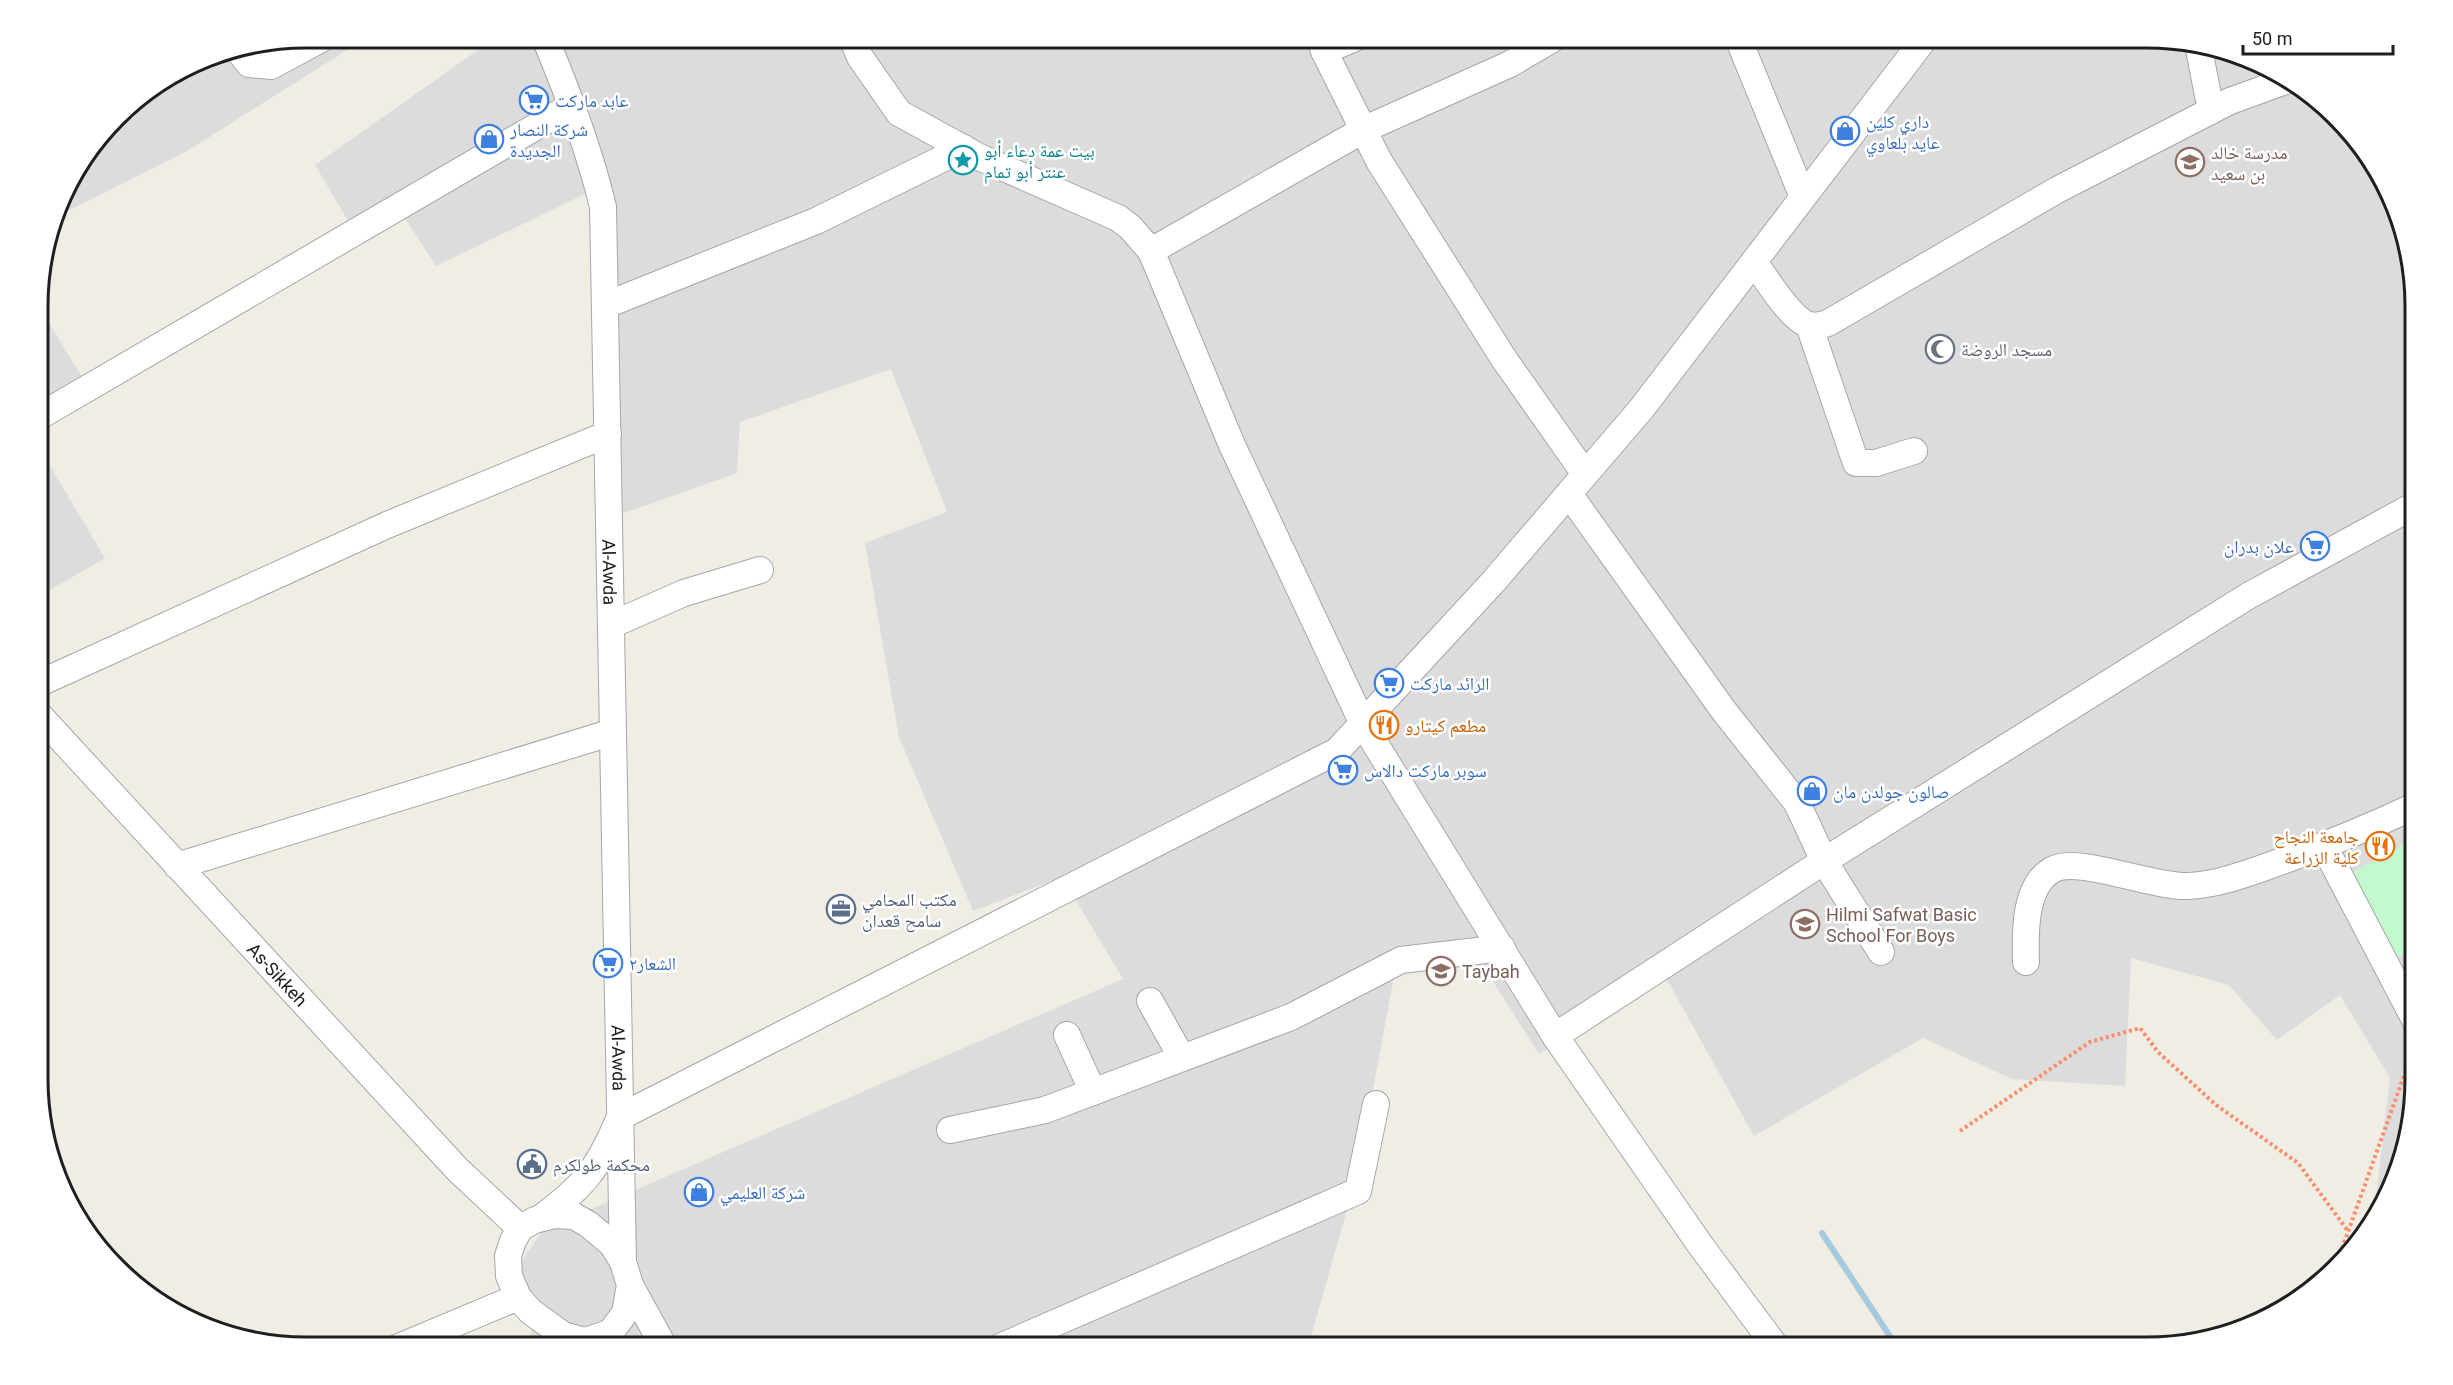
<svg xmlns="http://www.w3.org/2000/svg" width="2453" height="1385" font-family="Roboto,'Noto Naskh Arabic',sans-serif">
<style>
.residential{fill:#dddcdc}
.park{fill:#c2face}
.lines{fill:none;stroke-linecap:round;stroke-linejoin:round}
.stream{stroke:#a5c9dd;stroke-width:6}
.minor-casing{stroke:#a6a6a6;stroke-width:28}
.path{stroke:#fa8d6b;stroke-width:4;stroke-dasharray:3 3;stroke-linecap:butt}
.minor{stroke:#fff;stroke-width:26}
.labels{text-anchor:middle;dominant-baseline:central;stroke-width:5;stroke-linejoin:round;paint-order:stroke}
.shop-label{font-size:18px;fill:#366cbe;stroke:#fff;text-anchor:start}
.culture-label{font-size:18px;fill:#0d838f;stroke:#fff;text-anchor:start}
.education-label{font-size:18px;fill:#785e54;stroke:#fff;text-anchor:start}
.worship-label{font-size:18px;fill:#5b616d;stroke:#fff;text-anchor:start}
.street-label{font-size:18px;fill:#1f1f1f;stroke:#fff}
.food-label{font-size:18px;fill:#c56008;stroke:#fff;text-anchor:start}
.service-label{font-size:18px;fill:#4e5e75;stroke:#fff;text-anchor:start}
.rim{fill:none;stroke:#1f1f1f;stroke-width:3}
</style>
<rect width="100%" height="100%" fill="#f0ede5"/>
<g class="residential">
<polygon points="306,38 366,38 187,151 56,217 65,187 129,104 203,58"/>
<polygon points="495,38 2148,38 2217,47 2281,73 2370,157 2401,220 2415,288 2415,1096 2380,1213 2373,1222 2390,1078 2340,995 2277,1040 2229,985 2131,958 2125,1086 2012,1079 1923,1038 1754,1136 1666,978 1539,1054 1470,945 1395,971 1357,1175 1308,1347 533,1347 521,1262 543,1230 1123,979 1062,877 973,911 899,737 865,543 947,512 891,369 740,422 737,473 613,517 589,192 436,266 392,198 353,229 315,165"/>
<polygon points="45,316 95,399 40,429 40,319"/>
<polygon points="40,449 105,558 40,596"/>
</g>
<polygon class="park" points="2409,842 2415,851 2415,952 2393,958 2352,873"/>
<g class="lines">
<polyline class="stream" points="1822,1233 1897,1347"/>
<g class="minor-casing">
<g id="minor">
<path id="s1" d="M545,38C568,93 589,148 603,207L623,1262"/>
<polyline points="852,38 860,57 899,113 979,157 1118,218 1130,227 1151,251 1232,445 1363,724 1555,1036 1701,1246 1776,1347"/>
<polyline points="1320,38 1324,51 1379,161 1504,359 1585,474"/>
<polyline points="1738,38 1803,197"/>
<polyline points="2198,44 2211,111"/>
<polyline points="239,51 249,64 271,66 323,38"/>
<polyline points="1324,51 1355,38"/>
<polyline points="1151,251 1365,129 1510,64 1554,38"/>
<path d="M1754,262C1766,278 1790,319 1809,325C1816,327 1821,325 1828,323L2057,190L2230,101L2288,80"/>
<polyline points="606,305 816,221 964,148"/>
<polyline points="1809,325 1856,463 1876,463 1914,451"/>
<polyline points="40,416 573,105"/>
<polyline points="1569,494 1724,711 1797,803 1824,861 1881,952"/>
<polyline points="611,625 684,593 760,570"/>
<polyline points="40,683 387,525 608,434"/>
<path id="s2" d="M40,716L457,1169L520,1228"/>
<polyline points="2324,846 2415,1020"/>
<polyline points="177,866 613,732"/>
<path d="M2026,962C2025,934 2024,886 2052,870C2077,855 2153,888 2189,886C2222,884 2254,871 2285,860C2329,844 2372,826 2415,806"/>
<polyline points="1150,1001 1182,1058"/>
<polyline points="1067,1035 1093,1092"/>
<polyline points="1555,1036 1824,861 2248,596 2415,505"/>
<polyline points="950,1130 1045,1110 1291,1017 1401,960 1502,948"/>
<polygon points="554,1215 574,1216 588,1224 612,1244 623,1262 630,1285 625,1313 610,1333 585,1341 563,1335 530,1311 518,1297 509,1276 508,1256 513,1241 520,1228 535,1220"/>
<path d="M541,1218C585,1185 598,1169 620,1117L1337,751L1494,581L1642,408L1925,38"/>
<polyline points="630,1285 664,1347"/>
<polyline points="399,1347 518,1297"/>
<polyline points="1000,1347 1358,1191 1376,1104"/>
</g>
</g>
<g class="path">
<polyline points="1960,1131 2090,1042 2140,1028 2158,1052 2216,1105 2298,1163 2348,1231"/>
<polyline points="2334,1271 2415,1045"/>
</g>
<use href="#minor" class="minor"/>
</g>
<defs>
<g id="supermarket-ring" transform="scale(1.5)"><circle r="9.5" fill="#fff" stroke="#3f7fe0" stroke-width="1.5"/><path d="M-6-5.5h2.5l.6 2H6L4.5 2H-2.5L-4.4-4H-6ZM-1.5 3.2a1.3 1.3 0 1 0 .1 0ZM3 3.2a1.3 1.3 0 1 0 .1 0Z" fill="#3f7fe0"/></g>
<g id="shop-ring" transform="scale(1.5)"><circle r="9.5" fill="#fff" stroke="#3f7fe0" stroke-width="1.5"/><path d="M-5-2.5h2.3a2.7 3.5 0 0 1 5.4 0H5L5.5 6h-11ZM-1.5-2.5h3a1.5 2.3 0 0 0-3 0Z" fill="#3f7fe0"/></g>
<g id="sight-ring" transform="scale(1.5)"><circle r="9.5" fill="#fff" stroke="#0f9aa8" stroke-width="1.5"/><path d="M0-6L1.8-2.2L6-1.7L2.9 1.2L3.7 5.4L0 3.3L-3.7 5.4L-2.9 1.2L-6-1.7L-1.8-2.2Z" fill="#0f9aa8"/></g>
<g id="school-ring" transform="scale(1.5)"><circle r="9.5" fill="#fff" stroke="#8d6e63" stroke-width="1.5"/><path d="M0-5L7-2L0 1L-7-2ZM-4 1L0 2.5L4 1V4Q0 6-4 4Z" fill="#8d6e63"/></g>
<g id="mosque-ring" transform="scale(1.5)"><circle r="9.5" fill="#fff" stroke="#6b7280" stroke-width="1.5"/><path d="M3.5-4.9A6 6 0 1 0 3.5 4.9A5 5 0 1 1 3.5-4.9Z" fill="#6b7280"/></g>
<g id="restaurant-ring" transform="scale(1.5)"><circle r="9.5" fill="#fff" stroke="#e8710a" stroke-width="1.5"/><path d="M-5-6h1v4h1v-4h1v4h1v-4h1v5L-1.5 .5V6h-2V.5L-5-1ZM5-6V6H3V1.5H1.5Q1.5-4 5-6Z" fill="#e8710a"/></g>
<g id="office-ring" transform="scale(1.5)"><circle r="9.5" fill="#fff" stroke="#5c6f8a" stroke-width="1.5"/><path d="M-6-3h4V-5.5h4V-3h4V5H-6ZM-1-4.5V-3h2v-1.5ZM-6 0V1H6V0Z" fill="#5c6f8a"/></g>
<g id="civic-ring" transform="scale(1.5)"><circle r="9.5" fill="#fff" stroke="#5c6f8a" stroke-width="1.5"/><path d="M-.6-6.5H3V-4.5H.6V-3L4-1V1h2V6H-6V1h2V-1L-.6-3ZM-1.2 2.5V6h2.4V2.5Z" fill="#5c6f8a"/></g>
</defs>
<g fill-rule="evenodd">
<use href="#supermarket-ring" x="534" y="100"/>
<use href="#shop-ring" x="1845" y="131"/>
<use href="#shop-ring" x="489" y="139"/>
<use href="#sight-ring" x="963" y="160"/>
<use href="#school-ring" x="2190" y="162"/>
<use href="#mosque-ring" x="1940" y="349"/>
<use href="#supermarket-ring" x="2315" y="546"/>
<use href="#supermarket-ring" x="1389" y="683"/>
<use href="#restaurant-ring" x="1384" y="725"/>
<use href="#supermarket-ring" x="1343" y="770"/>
<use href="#shop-ring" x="1812" y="791"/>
<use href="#restaurant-ring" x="2380" y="846"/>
<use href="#office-ring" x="841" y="909"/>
<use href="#school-ring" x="1805" y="924"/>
<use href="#supermarket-ring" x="608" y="963"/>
<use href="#school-ring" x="1441" y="971"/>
<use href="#civic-ring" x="532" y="1164"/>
<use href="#shop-ring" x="699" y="1192"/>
</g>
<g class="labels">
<g class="shop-label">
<text x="555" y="100">عابد ماركت</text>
<text x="1866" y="121">داري كلين<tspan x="1866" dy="21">عايد بلعاوي</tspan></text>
<text x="510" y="129">شركة النصار<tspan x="510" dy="21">الجديدة</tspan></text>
<text x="2294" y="546" text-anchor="end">علان بدران</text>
<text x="1410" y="683">الرائد ماركت</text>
<text x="1364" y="770">سوبر ماركت دالاس</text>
<text x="1833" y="791">صالون جولدن مان</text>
<text x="629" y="963">الشعار٢</text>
<text x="720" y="1192">شركة العليمي</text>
</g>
<g class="culture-label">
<text x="984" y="150">بيت عمة دعاء أبو<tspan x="984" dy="21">عنتر أبو تمام</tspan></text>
</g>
<g class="education-label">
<text x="2211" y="152">مدرسة خالد<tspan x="2211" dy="21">بن سعيد</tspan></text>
<text x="1826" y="914">Hilmi Safwat Basic<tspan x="1826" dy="21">School For Boys</tspan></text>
<text x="1462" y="971">Taybah</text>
</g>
<g class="worship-label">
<text x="1961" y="349">مسجد الروضة</text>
</g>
<g class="street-label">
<text stroke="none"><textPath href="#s1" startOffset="544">Al-Awda</textPath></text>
<text stroke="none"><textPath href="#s2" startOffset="351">As-Sikkeh</textPath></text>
<text stroke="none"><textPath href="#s1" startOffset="1030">Al-Awda</textPath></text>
</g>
<g class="food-label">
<text x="1405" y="725">مطعم كيتارو</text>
<text x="2359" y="836" text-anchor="end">جامعة النجاح<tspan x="2359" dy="21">كلية الزراعة</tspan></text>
</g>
<g class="service-label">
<text x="862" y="899">مكتب المحامي<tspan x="862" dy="21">سامح قعدان</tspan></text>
<text x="553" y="1164">محكمة طولكرم</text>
</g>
</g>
<path d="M0 0H2453V1385H0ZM306 48H2147A258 258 0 0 1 2405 306V1079A258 258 0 0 1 2147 1337H306A258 258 0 0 1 48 1079V306A258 258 0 0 1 306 48Z" fill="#fff" fill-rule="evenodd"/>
<path class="rim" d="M306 48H2147A258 258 0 0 1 2405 306V1079A258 258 0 0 1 2147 1337H306A258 258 0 0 1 48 1079V306A258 258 0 0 1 306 48Z"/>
<path d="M2243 45v9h150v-9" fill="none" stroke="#1f1f1f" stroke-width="3"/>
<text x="2252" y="45" font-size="18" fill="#1f1f1f" stroke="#ffffff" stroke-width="4.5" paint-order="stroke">50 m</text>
</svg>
